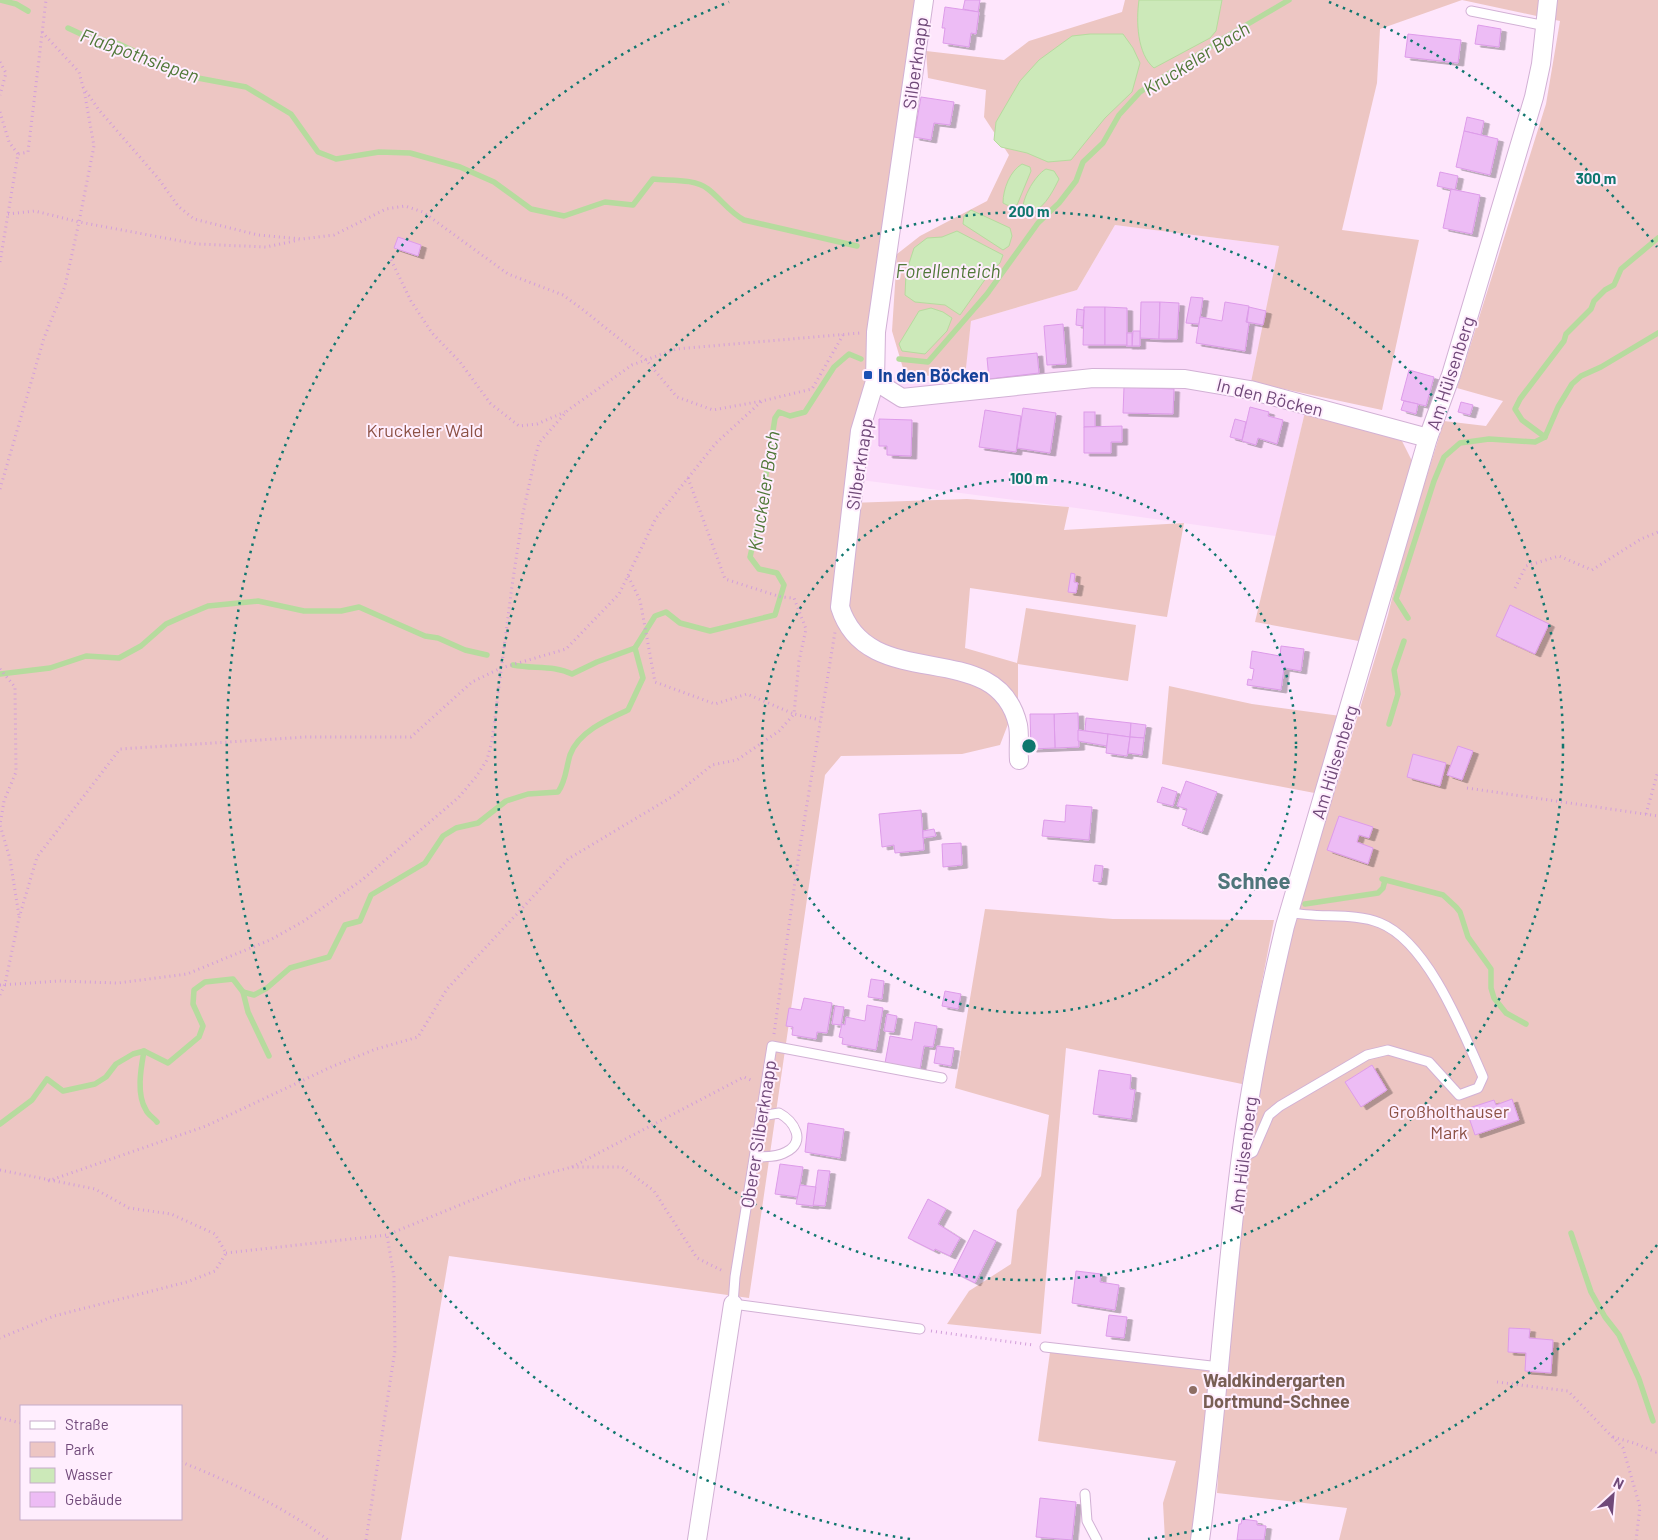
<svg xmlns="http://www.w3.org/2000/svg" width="1658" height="1540" font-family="Barlow,sans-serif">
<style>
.residential{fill:#fbdafa}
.green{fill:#edc6c3;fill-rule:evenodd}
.water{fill:#cce9b9;stroke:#b6db9e}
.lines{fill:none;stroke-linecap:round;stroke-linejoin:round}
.stream{stroke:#b6db9e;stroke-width:5.5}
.building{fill:#edbcf5;stroke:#dd9be9;filter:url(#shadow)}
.lane-casing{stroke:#d2b1d5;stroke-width:11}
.street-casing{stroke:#d2b1d5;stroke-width:20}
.path{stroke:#d29eda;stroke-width:3;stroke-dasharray:1 4;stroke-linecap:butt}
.lane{stroke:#fff;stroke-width:9}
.street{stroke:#fff;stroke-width:18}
.ring{fill:none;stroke:#0f766e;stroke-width:2.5;stroke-dasharray:2.5 5}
.transit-dot{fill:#1a4fb4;stroke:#ffeefe;stroke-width:2}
.education-dot{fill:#8d6e63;stroke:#ffeefe;stroke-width:2}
.labels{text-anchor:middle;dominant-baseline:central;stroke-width:4;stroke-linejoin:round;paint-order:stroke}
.street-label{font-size:18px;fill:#704979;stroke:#ffeefe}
.transit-label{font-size:18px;font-weight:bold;fill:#164399;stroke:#ffeefe;text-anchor:start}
.park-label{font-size:18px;fill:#8c5145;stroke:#ffeefe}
.education-label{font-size:18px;font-weight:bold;fill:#785e54;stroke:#ffeefe;text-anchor:start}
.water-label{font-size:19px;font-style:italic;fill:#507838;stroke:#ffeefe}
.district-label{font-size:22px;font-weight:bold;fill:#4f757a;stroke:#ffeefe}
.centre{fill:#0f766e;stroke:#ffeefe;stroke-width:2.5}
.ring-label{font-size:15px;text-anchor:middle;font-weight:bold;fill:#0f766e;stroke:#ffeefe;stroke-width:4;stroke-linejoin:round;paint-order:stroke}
</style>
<defs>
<filter id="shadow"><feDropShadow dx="5.5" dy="3" stdDeviation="0" flood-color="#0004"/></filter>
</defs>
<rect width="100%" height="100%" fill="#fee6fc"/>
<polygon class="residential" points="1115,225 1280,246 1251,382 1305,412 1276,536 1069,507 861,480 883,377 964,377 971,321 1077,290"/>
<g class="green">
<path d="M0,0H918L849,503L967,499L1069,507L1064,530L1184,523L1167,617L970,588L965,648L1017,663L1026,608L1136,625L1128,681L1018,664V698L1000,745L962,754L841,756L825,775L749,1298L449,1256L401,1540H0ZM21,1406H181V1519H21Z"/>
<polygon points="1125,0 1658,0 1658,1540 1339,1540 1347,1508 1217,1493 1226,1345 1260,1052 1314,854 1340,775 1388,615 1403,552 1444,421 1486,426 1503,401 1457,388 1546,104 1560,21 1462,0 1380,29 1377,83 1342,230 1419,240 1382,410 1251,382 1279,246 1115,225 1077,290 971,321 965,377 905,375 892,331 897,254 920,236 987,201 1009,155 984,117 986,90 928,78 926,51 1004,60 1029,41 1122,12"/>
<polygon points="1305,412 1402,441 1412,461 1364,642 1255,622"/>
<polygon points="1169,686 1252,704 1348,717 1325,795 1162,764"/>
<polygon points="985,909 1113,919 1274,920 1242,1084 1066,1048 1041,1334 947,1324 969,1291 1011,1264 1017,1210 1041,1176 1049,1115 955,1088"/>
<polygon points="1050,1352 1212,1369 1206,1540 1165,1540 1163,1503 1176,1461 1038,1441"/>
</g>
<g class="water">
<path d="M1139,0H1222L1216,31L1210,38L1154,68C1137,54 1136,21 1139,0Z"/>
<polygon points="1090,34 1123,34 1133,48 1140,63 1132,92 1105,118 1071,160 1048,162 1027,153 1001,147 994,140 996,122 1010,98 1020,81 1039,60 1072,36"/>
<path d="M1022,164L1030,167L1031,171L1017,205L1011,207L1003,203C1003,189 1010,171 1022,164Z"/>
<path d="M1046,169L1054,171L1059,179C1051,195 1043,211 1024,216C1018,203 1035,175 1046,169Z"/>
<polygon points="971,210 1010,228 1012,236 1009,246 1003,250 963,224 964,216"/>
<polygon points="957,231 1003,255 1000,263 991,271 960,315 945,305 915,302 905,295 906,273 914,248 927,238 942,237"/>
<polygon points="931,308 943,312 952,318 947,331 925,354 902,351 899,344 919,311"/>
</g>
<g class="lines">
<g class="stream">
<polyline points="0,0 16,4 28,11"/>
<path d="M68,28L83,35L119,44L187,76L246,87L291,114L318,152L336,159L379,152L410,153L460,167L494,182L531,209L564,216L605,202L633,205L653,179C669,181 694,178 708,189C721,199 729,212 744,220L857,246"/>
<polyline points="899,359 928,362 987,294 1038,223 1059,203 1076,181 1083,162 1103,143 1119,115 1140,92 1224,38 1289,0"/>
<polyline points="1545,437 1522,420 1515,409 1520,399 1564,341 1566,334 1591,309 1594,301 1605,290 1614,285 1621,269 1658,238"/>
<polyline points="1408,618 1396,599 1434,481 1444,457 1460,443 1489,439 1535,442 1545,437 1558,407 1572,384 1581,376 1601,367 1658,333"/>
<path d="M513,665C533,669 554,665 572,674L597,662L635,648"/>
<polyline points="0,674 50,668 86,656 119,658 141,646 166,624 184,616 208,606 258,601 304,611 341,611 359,607 425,636 438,638 465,650 487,655"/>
<polyline points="1389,724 1398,694 1394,670 1404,641"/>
<polyline points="1382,879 1443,895 1456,907 1460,912 1468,937 1491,969 1491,988 1494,998 1506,1013 1526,1024"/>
<polyline points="1305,904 1378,893 1383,888 1385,880"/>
<polyline points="243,992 248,1012 269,1056"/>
<path d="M144,1051C141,1068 136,1094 146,1110C148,1115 154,1118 157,1122"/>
<path d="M0,1124L32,1100L47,1079L63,1091L95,1084L106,1077L116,1064L133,1054L144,1051L168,1063L199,1037L203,1026L193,1004L194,990L205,982L233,979L243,992L254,995L267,988L290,968L329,957L345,925L360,921L371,895L425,863L443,836L456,828L478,823L506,801L528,794L558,792C566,781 566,768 570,755C578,732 608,719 628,710L643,678L635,648L655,616L666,612L680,623L710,631L775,615L784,585L777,573L759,569L750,557L760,513L775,418L779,412L790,416L805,412L834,367L849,354L861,359"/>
<polyline points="1571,1233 1591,1292 1605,1317 1619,1335 1639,1379 1653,1421"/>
</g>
</g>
<g class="building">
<polygon points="965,0 980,0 978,12 963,9"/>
<polygon points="945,7 979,12 976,34 971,33 969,47 943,43 945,28 942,28"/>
<polygon points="1478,25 1501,29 1499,47 1475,44"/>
<polygon points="1408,34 1461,40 1458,63 1405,57"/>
<polygon points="921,97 954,102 950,125 934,123 931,140 914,137"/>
<polygon points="1467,117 1484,121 1481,135 1464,131"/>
<polygon points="1464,131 1498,139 1490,175 1456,167"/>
<polygon points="1440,172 1458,176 1455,190 1437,186"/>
<polygon points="1451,189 1480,195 1472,234 1443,228"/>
<polygon points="398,237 421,245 418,256 394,248"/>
<polygon points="1191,297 1203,298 1199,324 1186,323"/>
<polygon points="1141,302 1160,302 1159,339 1140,338"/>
<polygon points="1160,302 1179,303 1177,339 1159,339"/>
<polygon points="1225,302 1249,306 1246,322 1249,323 1245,351 1196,343 1200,317 1222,321"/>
<polygon points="1084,307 1105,307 1105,345 1083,345"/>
<polygon points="1105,307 1127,308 1127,345 1105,345"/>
<polygon points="1249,307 1266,311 1263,325 1247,322"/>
<polygon points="1077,309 1084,310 1083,326 1076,325"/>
<polygon points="1063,324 1066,364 1047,365 1044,326"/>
<polygon points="1133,331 1140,331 1140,346 1132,346"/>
<rect x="1127" y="333" width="5" height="13"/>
<polygon points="1037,353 1039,373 989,379 987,358"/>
<polygon points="1409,370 1434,377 1426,406 1401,400"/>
<polygon points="1124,387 1174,389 1173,414 1123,413"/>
<polygon points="1404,401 1418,404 1416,414 1401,410"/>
<polygon points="1461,402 1473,405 1470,415 1458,412"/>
<polygon points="1250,407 1269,412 1268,416 1283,420 1277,444 1258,438 1256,445 1242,441"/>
<polygon points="1023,408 1056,413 1050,453 1017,448"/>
<polygon points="985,410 1021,416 1016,452 979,447"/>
<rect x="1084" y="412" width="11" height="15"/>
<polygon points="879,419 912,420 911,456 887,455 887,446 879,446"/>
<polygon points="1235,419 1246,422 1242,440 1230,437"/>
<polygon points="1122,426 1122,442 1111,442 1111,453 1084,453 1084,427"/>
<polygon points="1071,573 1075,574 1074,582 1078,583 1076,593 1068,592"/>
<polygon points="1510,605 1549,624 1535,654 1496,636"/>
<polygon points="1281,646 1304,649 1301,671 1284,668 1281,690 1247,685 1248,679 1252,680 1254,669 1250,668 1252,651 1280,656"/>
<polygon points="1078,713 1079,747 1055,748 1054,714"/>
<polygon points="1030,714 1054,714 1055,748 1031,749"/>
<polygon points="1086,718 1131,723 1130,737 1085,731"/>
<polygon points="1131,723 1146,725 1144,738 1130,737"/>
<polygon points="1078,730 1108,734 1107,746 1078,741"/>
<polygon points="1108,734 1130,737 1127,756 1106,753"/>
<polygon points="1130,737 1144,738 1142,755 1128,753"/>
<polygon points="1458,746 1473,751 1462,780 1447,775"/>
<polygon points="1413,754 1446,763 1440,786 1407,777"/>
<polygon points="1186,781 1217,792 1202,832 1182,825 1187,809 1177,806"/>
<polygon points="1162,787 1177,792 1173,806 1157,802"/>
<polygon points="1066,805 1092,807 1089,840 1042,836 1044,820 1065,822"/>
<polygon points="921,810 924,850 895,853 894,845 882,847 879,814"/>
<polygon points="1339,816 1373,827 1369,838 1359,835 1357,842 1373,848 1368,864 1327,850"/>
<polygon points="934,829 936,836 923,838 923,831"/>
<polygon points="961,843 962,865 943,867 942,844"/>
<polygon points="1095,865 1103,866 1101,882 1093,881"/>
<polygon points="871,979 884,981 882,999 868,997"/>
<polygon points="945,991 961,994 958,1009 942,1006"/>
<polygon points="804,998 832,1003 827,1033 817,1032 816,1039 792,1035 793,1027 786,1026 789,1008 801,1010"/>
<polygon points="867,1005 883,1008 876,1050 842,1044 843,1038 839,1037 842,1024 845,1025 846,1017 865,1021"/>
<polygon points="835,1006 844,1007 841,1025 832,1024"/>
<polygon points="887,1014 897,1016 894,1032 884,1031"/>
<polygon points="915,1022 937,1026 933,1047 924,1046 920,1069 885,1063 890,1036 912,1040"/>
<polygon points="937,1046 954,1048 951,1066 934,1063"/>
<polygon points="1372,1065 1387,1090 1361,1107 1345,1082"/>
<polygon points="1099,1070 1131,1075 1130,1089 1135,1090 1131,1119 1093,1114"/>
<polygon points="1512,1099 1519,1120 1475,1135 1466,1109 1494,1100 1496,1105"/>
<polygon points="808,1123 844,1129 840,1158 805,1152"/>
<polygon points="780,1164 803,1167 798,1197 775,1194"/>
<polygon points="818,1170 830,1171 825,1206 813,1205"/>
<polygon points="800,1185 816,1187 813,1206 796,1204"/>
<polygon points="928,1199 946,1209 938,1224 960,1238 950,1256 935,1249 934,1251 908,1238"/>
<polygon points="974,1230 996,1241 975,1283 953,1272"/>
<polygon points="1076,1271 1101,1274 1100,1282 1119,1285 1115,1310 1072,1303"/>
<polygon points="1109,1315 1127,1317 1124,1338 1106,1336"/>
<polygon points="1509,1328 1530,1329 1529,1338 1553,1340 1551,1373 1525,1371 1526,1353 1508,1352"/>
<polygon points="1040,1498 1076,1502 1072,1540 1036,1537"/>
<polygon points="1242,1519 1257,1521 1257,1525 1266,1526 1264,1540 1237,1540 1239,1524 1241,1524"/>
</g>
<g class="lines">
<g class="lane-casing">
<g id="lane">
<polyline points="1471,11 1546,26"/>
<path d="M755,1157C765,1157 778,1157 786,1152C807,1142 794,1121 779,1113L761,1116"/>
<path d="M1241,1158L1253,1152L1269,1115L1280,1106L1367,1055L1388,1050L1429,1062L1459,1095L1478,1088L1483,1077C1463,1032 1428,942 1380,923C1353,912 1318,919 1289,912"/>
<polyline points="920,1329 733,1304 735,1277 772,1046 942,1078"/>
<polyline points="1045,1347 1220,1367"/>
<polyline points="1085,1494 1087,1521 1097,1540"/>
</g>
</g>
<g class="street-casing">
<g id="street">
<path d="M924,0L876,332L875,381L860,431L840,607C868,697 997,634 1018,725C1020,736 1018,749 1019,760"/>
<polyline points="875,381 902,398 1093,378 1185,379 1250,390 1428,438"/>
<polyline points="697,1540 733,1304"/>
<path d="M1200,1540C1218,1412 1224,1284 1241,1156C1251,1078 1267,1002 1285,926L1428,438L1451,375L1534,97L1541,64L1548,0"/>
</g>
</g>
<g class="path">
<polyline points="42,32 79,72 83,87 99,110 158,178 178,206 194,219 258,235 302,239 334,235 386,209 405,206 423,212 508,274 563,295 582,309 646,360 677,397 713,410 762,401"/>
<polyline points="0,62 6,73 0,95"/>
<polyline points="0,112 9,142 18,154"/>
<polyline points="8,214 35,211 79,222 197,244 266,247 299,240"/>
<polyline points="391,260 411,301 432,333 460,362 490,403 519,426 537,424 565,412"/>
<polyline points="0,262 18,154 28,152 46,0"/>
<polyline points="688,478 725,579 781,597 794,598 806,629 799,661 794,714 820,720"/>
<polyline points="0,489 44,338 65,286 79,222 94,146 84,90"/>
<polyline points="1515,588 1526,566 1559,556 1592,570 1641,539 1658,532"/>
<polyline points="0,669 15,687 16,772 4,801 0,825 10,859 19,916"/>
<polyline points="1467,788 1658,816"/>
<polyline points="1646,814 1658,771"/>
<polyline points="0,985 59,981 118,983 187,974 270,940 304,921 362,880 458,798 476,777 487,760 492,741 512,586 523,513 535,458 539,443 568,410 632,365 676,349 860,333"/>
<polyline points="0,995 5,984 19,918 37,857 120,749 306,737 411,737 472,682 501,668 566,649 619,594 656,518 716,443 762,401 812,389 843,335"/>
<polyline points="774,1034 799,853 835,632"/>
<polyline points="572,1167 744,1077 753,1081"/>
<polyline points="0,1170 95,1189 129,1208 171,1214 215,1234 226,1253 215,1271 187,1282 54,1316 0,1338"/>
<polyline points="48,1181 206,1126 331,1067 376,1049 418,1037 447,989 568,859 675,795 712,765 737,760 779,731 794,714 747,694 715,704 655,682 640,600 628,576"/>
<polyline points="226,1253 387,1235 518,1181 572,1167 622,1167 654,1191 697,1258 723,1271"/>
<polyline points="931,1331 1033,1345"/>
<polyline points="1497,1382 1568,1391 1623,1448 1640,1507 1636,1540"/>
<polyline points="0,1418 21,1423"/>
<polyline points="1613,1437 1634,1443 1656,1452 1658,1451"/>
<path d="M181,1462C229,1481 288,1509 328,1540"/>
<polyline points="366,1540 395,1350 394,1277 387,1235"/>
</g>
<use href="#lane" class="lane"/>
<use href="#street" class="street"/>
</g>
<g class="ring">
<circle cx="1029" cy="746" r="267"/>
<circle cx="1029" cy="746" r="534"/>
<path d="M1657 1245A802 802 0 0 1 1148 1539M910 1539A802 802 0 0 1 729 2M1329 2A802 802 0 0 1 1657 247"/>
</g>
<rect class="transit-dot" x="863" y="370" width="10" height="10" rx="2.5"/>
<circle class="education-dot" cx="1193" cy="1390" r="5"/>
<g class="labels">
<g class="street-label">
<text transform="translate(915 63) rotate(-82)">Silberknapp</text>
<text transform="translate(1450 373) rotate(-72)">Am Hülsenberg</text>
<text transform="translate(1270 397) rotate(14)">In den Böcken</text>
<text transform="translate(859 464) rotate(-81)">Silberknapp</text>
<text transform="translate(1334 762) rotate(-73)">Am Hülsenberg</text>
<text transform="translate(758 1134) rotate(-81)">Oberer Silberknapp</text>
<text transform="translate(1243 1155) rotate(-83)">Am Hülsenberg</text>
</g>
<g class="transit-label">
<text x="878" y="375">In den Böcken</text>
</g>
<g class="park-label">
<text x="425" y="430">Kruckeler Wald</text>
<text x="1449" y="1111">Großholthauser<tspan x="1449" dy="21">Mark</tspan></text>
</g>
<g class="education-label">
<text x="1203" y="1380">Waldkindergarten<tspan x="1203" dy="21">Dortmund-Schnee</tspan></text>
</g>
<g class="water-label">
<text transform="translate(140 55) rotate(20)">Flaßpothsiepen</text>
<text transform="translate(1196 58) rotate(-32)">Kruckeler Bach</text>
<text x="948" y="270">Forellenteich</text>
<text transform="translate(763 491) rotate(-81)">Kruckeler Bach</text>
</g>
<g class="district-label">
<text x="1254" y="880">Schnee</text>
</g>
</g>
<circle cx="1029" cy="746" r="8" class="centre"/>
<g class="ring-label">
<text x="1596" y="184">300 m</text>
<text x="1029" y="217">200 m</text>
<text x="1029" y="484">100 m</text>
</g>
<rect x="20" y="1405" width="162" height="115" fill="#ffeefe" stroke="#c6acc9"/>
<rect x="30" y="1421" width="25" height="8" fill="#ffffff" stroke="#c6acc9"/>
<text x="65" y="1430" font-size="15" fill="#704979">Straße</text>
<rect x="30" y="1442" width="25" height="15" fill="#edc6c3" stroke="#c6acc9"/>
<text x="65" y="1455" font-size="15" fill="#704979">Park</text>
<rect x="30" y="1468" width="25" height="15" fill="#cce9b9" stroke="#c6acc9"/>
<text x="65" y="1480" font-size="15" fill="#704979">Wasser</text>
<rect x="30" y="1492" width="25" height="15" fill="#edbcf5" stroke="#c6acc9"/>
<text x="65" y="1505" font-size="15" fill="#704979">Gebäude</text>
<g transform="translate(1613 1495) rotate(26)" stroke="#ffeefe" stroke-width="4" paint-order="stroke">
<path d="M0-4L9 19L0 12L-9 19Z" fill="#704979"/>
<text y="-8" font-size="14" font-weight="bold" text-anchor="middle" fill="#704979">N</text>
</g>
</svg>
